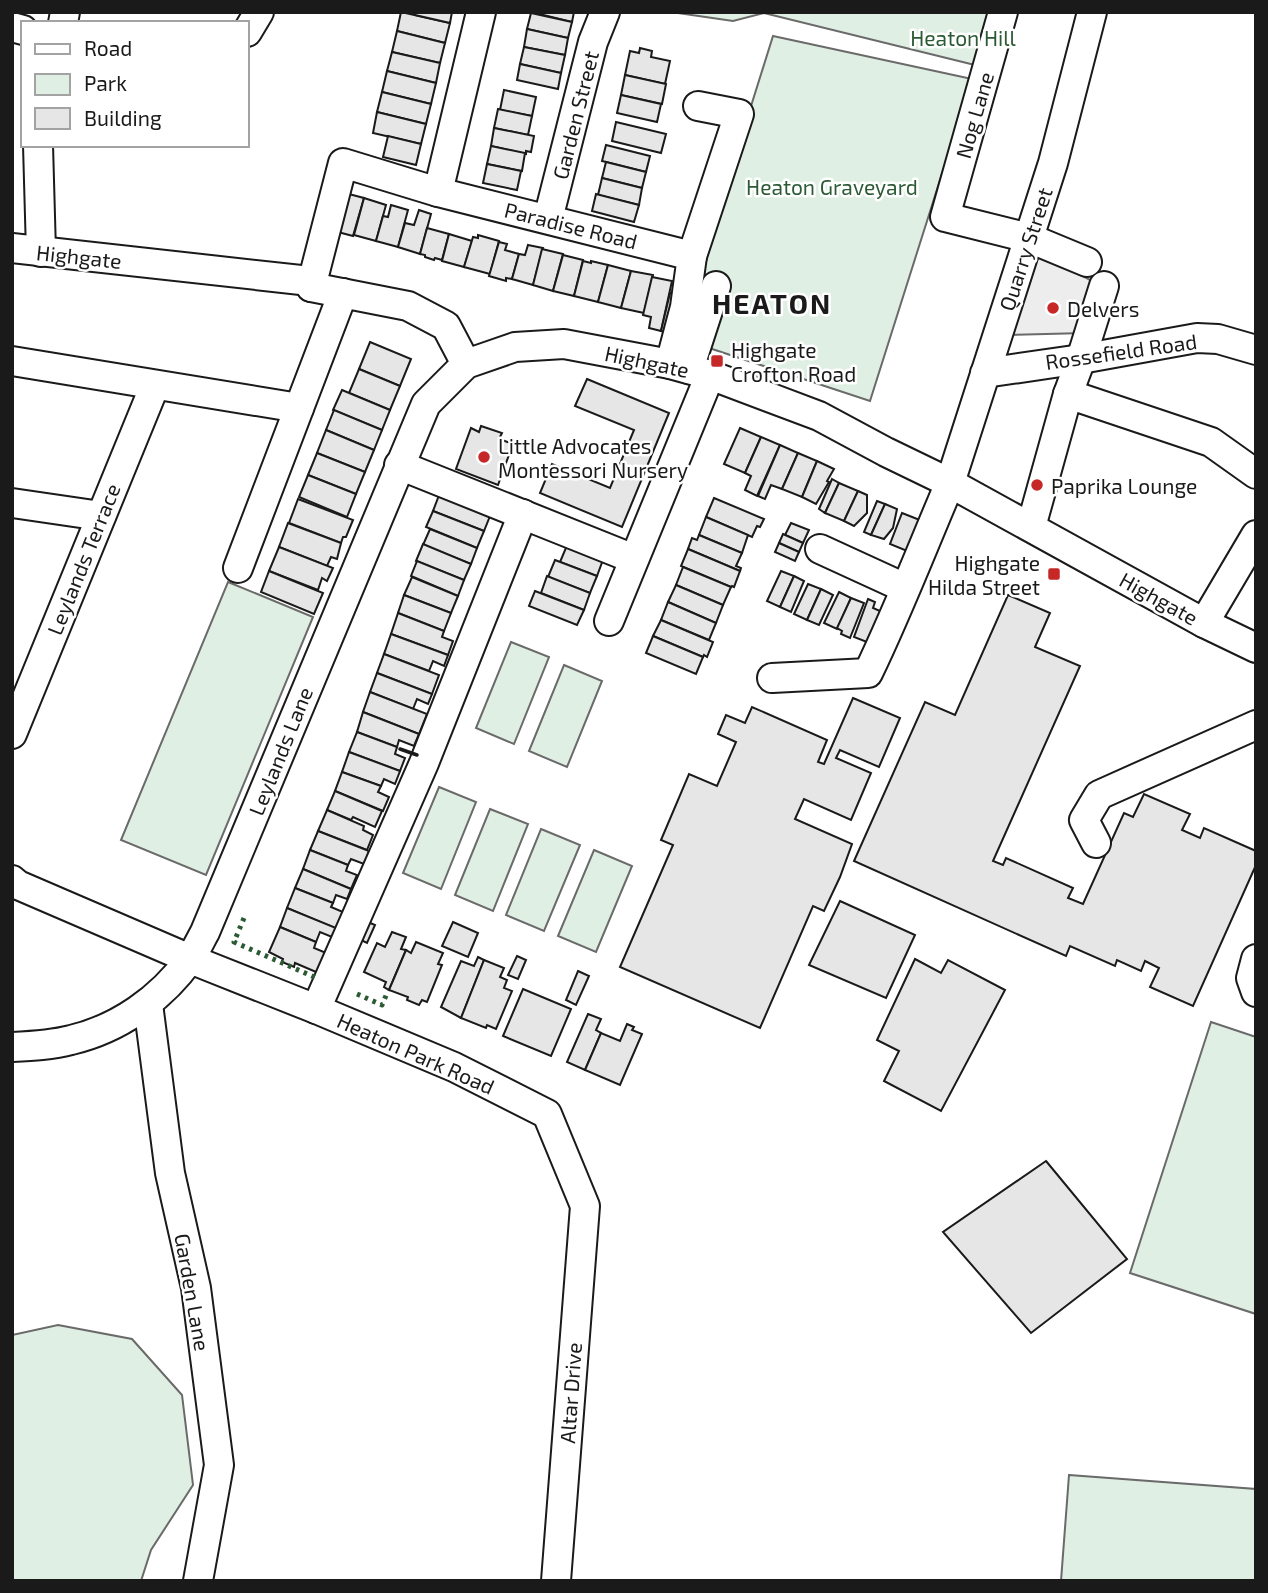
<svg xmlns="http://www.w3.org/2000/svg" width="1268" height="1593" font-family="'Exo 2',sans-serif">
<style>
.green{fill:#e0efe3;stroke:#6a6a6a;stroke-width:2}
.parking{fill:#ededed;stroke:#6a6a6a;stroke-width:2}
.building{fill:#e6e6e6;stroke:#1a1a1a;stroke-width:2}
.lines{fill:none;stroke-linecap:round;stroke-linejoin:round}
.minor-casing{stroke:#1a1a1a;stroke-width:32}
.minor{stroke:#fff;stroke-width:28}
.hedge{stroke:#2b5a34;stroke-width:5;stroke-dasharray:3.5 5;stroke-linecap:butt}
.wall{stroke:#1a1a1a;stroke-width:3.5}
.poi-dot{fill:#c62828;stroke:#fff;stroke-width:2.5}
.labels{text-anchor:middle;dominant-baseline:central;stroke-width:5;stroke-linejoin:round;paint-order:stroke}
.park-label{font-size:21px;fill:#2b5a34;stroke:#fff}
.street-label{font-size:21px;fill:#1a1a1a;stroke:#fff}
.poi-label{font-size:21px;fill:#1a1a1a;stroke:#fff;text-anchor:start}
.district-label{font-size:28px;font-weight:bold;letter-spacing:2px;fill:#1a1a1a;stroke:#fff}
</style>
<rect width="100%" height="100%" fill="#fff"/>
<g class="green">
<polygon points="671,12 996,12 983,67 764,13 733,21"/>
<polygon points="773,36 972,79 870,401 697,344 678,339"/>
<polygon points="228,582 313,617 206,875 121,840"/>
<polygon points="511,642 549,657 514,744 476,728"/>
<polygon points="564,665 602,681 567,767 529,751"/>
<polygon points="439,787 476,802 441,889 403,873"/>
<polygon points="490,809 528,824 493,911 455,895"/>
<polygon points="541,829 580,845 544,931 506,915"/>
<polygon points="594,850 632,866 596,952 558,936"/>
<polygon points="1211,1022 1256,1037 1256,1314 1130,1273"/>
<polygon points="58,1325 132,1339 182,1395 193,1485 151,1550 141,1581 12,1581 12,1335"/>
<polygon points="1069,1475 1256,1489 1256,1581 1061,1581"/>
</g>
<polygon class="parking" points="1033,250 1096,283 1085,333 1008,335"/>
<g class="building">
<polygon points="401,12 450,23 445,43 397,31"/>
<polygon points="416,12 452,12 450,23 415,15"/>
<polygon points="531,12 574,12 572,22"/>
<polygon points="531,13 572,22 568,38 527,29"/>
<polygon points="527,29 568,38 565,55 524,47"/>
<polygon points="397,31 445,43 440,63 392,52"/>
<polygon points="524,47 565,55 561,73 520,64"/>
<polygon points="640,48 652,51 651,57 670,61 665,84 625,75 630,51 639,53"/>
<polygon points="392,52 440,63 436,83 387,71"/>
<polygon points="520,64 561,73 558,89 517,80"/>
<polygon points="387,71 436,83 431,104 382,92"/>
<polygon points="625,75 666,84 662,104 621,95"/>
<polygon points="504,90 536,97 532,116 500,110"/>
<polygon points="382,92 431,104 426,124 377,112"/>
<polygon points="621,95 661,104 657,122 617,113"/>
<polygon points="498,109 532,116 528,135 494,128"/>
<polygon points="377,112 426,124 421,144 373,133"/>
<polygon points="616,122 666,134 661,153 612,141"/>
<polygon points="494,128 534,136 531,152 526,151 526,154 491,146"/>
<polygon points="388,136 421,144 416,165 383,157"/>
<polygon points="606,145 650,156 646,172 602,161"/>
<polygon points="491,146 525,153 522,171 487,164"/>
<polygon points="606,162 646,172 642,188 602,178"/>
<polygon points="487,164 521,171 517,190 483,183"/>
<polygon points="602,178 642,188 639,205 598,195"/>
<polygon points="345,193 364,198 353,236 334,231"/>
<polygon points="596,194 639,205 634,222 592,211"/>
<polygon points="364,198 386,205 376,241 354,235"/>
<polygon points="391,205 408,210 398,247 376,241 383,216 388,217"/>
<polygon points="419,210 431,214 420,254 398,247 405,223 414,225"/>
<polygon points="427,228 449,234 442,260 435,258 434,260 425,257 425,255 420,254"/>
<polygon points="449,234 472,241 464,267 442,261"/>
<polygon points="478,235 499,241 490,274 464,267 473,237 478,238"/>
<polygon points="499,242 507,244 505,250 519,254 512,279 506,278 506,281 489,276"/>
<polygon points="528,245 543,248 533,285 512,279 519,254 525,255"/>
<polygon points="542,249 563,254 553,291 533,285"/>
<polygon points="563,255 583,260 574,296 553,291"/>
<polygon points="583,261 591,263 591,261 608,265 598,302 574,296"/>
<polygon points="608,265 631,271 621,308 598,302"/>
<polygon points="631,271 653,275 644,313 621,308"/>
<polygon points="652,277 672,281 661,331 649,328 651,317 643,315"/>
<polygon points="670,293 680,296 675,334 661,331"/>
<polygon points="370,342 411,359 400,386 359,369"/>
<polygon points="359,369 400,386 390,410 349,393"/>
<polygon points="587,379 669,413 622,527 540,493 552,464 610,488 634,430 575,406"/>
<polygon points="342,390 390,410 382,430 333,410"/>
<polygon points="334,410 382,430 374,450 326,430"/>
<polygon points="481,426 502,433 499,439 513,444 498,485 456,469 471,428 479,432"/>
<polygon points="740,428 761,437 745,473 724,464"/>
<polygon points="326,430 374,450 365,472 317,453"/>
<polygon points="761,437 780,445 757,496 745,490 751,476 745,473"/>
<polygon points="780,445 798,453 782,489 771,485 765,499 758,496"/>
<polygon points="317,453 365,472 356,494 308,475"/>
<polygon points="798,453 817,461 802,497 782,489"/>
<polygon points="817,461 834,469 827,481 829,482 816,504 802,497"/>
<polygon points="308,475 356,494 347,517 299,497"/>
<polygon points="832,479 839,483 825,513 819,509"/>
<polygon points="839,483 858,491 844,521 825,513"/>
<polygon points="441,490 492,511 484,531 433,511"/>
<polygon points="858,491 867,495 867,513 854,526 844,521"/>
<polygon points="714,498 764,519 760,527 757,526 752,537 706,517"/>
<polygon points="298,499 353,520 346,537 343,537 341,543 289,523"/>
<polygon points="877,501 885,504 871,535 864,532"/>
<polygon points="885,504 897,509 893,528 884,539 871,535"/>
<polygon points="433,511 484,531 477,548 426,527"/>
<polygon points="902,513 925,522 912,553 890,544"/>
<polygon points="706,517 748,535 742,553 699,535"/>
<polygon points="288,523 341,543 337,559 331,557 327,566 279,547"/>
<polygon points="791,523 809,530 803,543 785,535"/>
<polygon points="430,529 477,548 471,564 423,545"/>
<polygon points="783,534 803,543 799,552 779,543"/>
<polygon points="699,535 742,553 736,566 741,568 740,571 688,549 692,538 697,540"/>
<polygon points="568,543 604,557 597,576 560,562"/>
<polygon points="779,543 799,552 795,561 775,552"/>
<polygon points="423,544 471,564 464,580 416,561"/>
<polygon points="279,547 333,568 327,581 322,578 318,590 269,571"/>
<polygon points="688,549 740,571 734,587 732,586 731,587 681,566"/>
<polygon points="555,560 597,576 590,593 548,577"/>
<polygon points="417,561 464,580 458,596 411,576"/>
<polygon points="683,567 731,587 723,605 676,585"/>
<polygon points="269,571 323,593 314,614 261,592"/>
<polygon points="781,571 794,576 780,607 767,601"/>
<polygon points="547,576 590,593 584,610 541,593"/>
<polygon points="794,576 804,581 791,612 780,607"/>
<polygon points="412,577 458,596 451,613 404,595"/>
<polygon points="808,584 821,589 807,620 794,614"/>
<polygon points="676,585 723,605 716,623 668,602"/>
<polygon points="821,589 833,595 819,625 807,620"/>
<polygon points="535,591 584,610 577,625 529,606"/>
<polygon points="839,592 851,598 837,629 824,623"/>
<polygon points="404,595 451,613 444,631 398,613"/>
<polygon points="1008,595 1050,613 1035,647 1080,666 993,861 1003,865 1006,858 1073,888 1068,898 1083,904 1124,813 1133,817 1144,794 1190,814 1182,830 1200,838 1204,828 1256,851 1256,865 1193,1006 1150,987 1159,968 1145,961 1141,971 1117,960 1115,966 1070,946 1066,956 854,861 925,702 955,715"/>
<polygon points="851,598 864,603 850,638 841,634 842,631 837,628"/>
<polygon points="868,599 875,602 873,608 889,615 877,646 854,637"/>
<polygon points="668,602 716,623 709,640 661,620"/>
<polygon points="398,613 444,631 442,637 453,641 448,655 391,634"/>
<polygon points="661,620 713,642 707,657 704,655 703,657 653,636"/>
<polygon points="391,634 448,655 444,666 433,661 429,671 384,654"/>
<polygon points="653,636 703,657 696,674 646,653"/>
<polygon points="384,654 439,675 432,694 377,673"/>
<polygon points="377,673 432,694 428,704 417,699 413,709 370,692"/>
<polygon points="370,692 427,714 419,734 363,712"/>
<polygon points="853,698 900,718 879,767 840,750 836,758 871,773 851,820 804,799 795,819 852,844 840,877 824,911 813,906 760,1028 620,967 673,845 661,840 689,774 717,786 736,742 718,734 726,715 745,723 752,707 827,740 818,762 824,764"/>
<polygon points="363,712 419,734 414,746 399,740 397,747 357,732"/>
<polygon points="357,732 397,747 395,754 405,758 400,771 349,752"/>
<polygon points="349,752 400,771 395,784 384,779 381,786 342,772"/>
<polygon points="342,772 381,786 378,792 389,797 383,811 335,791"/>
<polygon points="335,791 382,811 375,827 353,817 351,820 327,810"/>
<polygon points="327,810 364,826 363,830 373,835 367,850 318,831"/>
<polygon points="318,831 369,851 364,864 351,859 348,865 310,850"/>
<polygon points="310,850 348,865 346,871 357,875 351,889 303,869"/>
<polygon points="303,869 351,889 347,899 336,895 333,903 295,888"/>
<polygon points="295,888 333,903 331,907 343,912 336,929 287,908"/>
<polygon points="840,901 915,935 886,998 809,965"/>
<polygon points="287,908 336,928 332,937 320,932 316,942 280,927"/>
<polygon points="368,922 375,925 367,943 361,940"/>
<polygon points="453,922 478,933 468,957 442,946"/>
<polygon points="280,927 316,942 314,948 331,955 323,975 295,963 294,967 282,962 283,959 269,952"/>
<polygon points="392,932 406,937 401,949 406,950 389,990 384,987 386,982 364,972 377,943 385,947"/>
<polygon points="416,942 443,953 438,964 442,965 427,1002 422,1000 419,1005 407,1000 408,997 389,990 406,950 411,953"/>
<polygon points="517,956 526,960 518,979 508,975"/>
<polygon points="478,957 484,960 461,1018 441,1007 461,961 474,966"/>
<polygon points="915,959 941,973 948,960 1005,990 941,1111 884,1081 899,1051 877,1040"/>
<polygon points="484,960 504,968 500,977 507,980 504,988 512,991 496,1029 487,1025 486,1028 461,1018"/>
<polygon points="578,971 589,976 576,1005 566,1000"/>
<polygon points="523,989 571,1009 551,1056 503,1036"/>
<polygon points="588,1014 601,1019 596,1030 601,1033 585,1070 567,1062"/>
<polygon points="627,1024 634,1027 632,1030 642,1034 620,1085 585,1070 601,1033 620,1041"/>
<polygon points="1046,1161 1127,1259 1031,1333 943,1232"/>
</g>
<g class="lines">
<g class="minor-casing">
<g id="minor">
<polyline points="1003,12 945,217 1029,238 1087,262"/>
<polyline points="63,23 65,12"/>
<polyline points="12,27 23,30"/>
<polyline points="247,32 259,12"/>
<polyline points="38,145 41,252"/>
<polyline points="438,192 481,12"/>
<polyline points="548,219 593,42 605,12"/>
<polyline points="12,248 310,281 311,287 408,306 446,326 466,364"/>
<polyline points="692,256 739,114 698,106"/>
<polyline points="311,287 343,163 438,192 692,256 685,307 670,364"/>
<polyline points="12,361 299,408"/>
<polyline points="689,369 716,286"/>
<polyline points="985,373 1081,359 1197,338 1218,339 1256,350"/>
<polyline points="1068,394 1211,442 1256,474"/>
<polyline points="399,465 634,559"/>
<polyline points="12,503 101,516"/>
<polyline points="1031,527 1068,394 1081,359 1104,286"/>
<polyline points="820,549 905,588"/>
<polyline points="238,568 343,293"/>
<polyline points="609,621 710,375"/>
<polyline points="1204,623 1256,535"/>
<path d="M772,678L868,673C898,611 923,546 950,483L1053,163L1092,12"/>
<polyline points="12,734 155,385"/>
<polyline points="1096,843 1084,820 1099,795 1256,725"/>
<polyline points="12,880 18,885 190,959 316,1009 454,1067 547,1114 585,1206 556,1581"/>
<polyline points="1256,959 1251,978 1256,992"/>
<polyline points="148,1004 170,1173 196,1288 219,1465 198,1581"/>
<polyline points="316,1009 424,763 523,514"/>
<path d="M12,1047C32,1046 52,1045 71,1040C118,1029 161,999 189,960C195,952 200,941 205,932L426,404L466,364L515,347L564,344L670,364L710,375L819,416L886,452L950,483L1204,623L1256,648"/>
</g>
</g>
<use href="#minor" class="minor"/>
<g class="hedge">
<polyline points="244,918 234,942 319,979"/>
<polyline points="357,994 382,1005 388,991"/>
</g>
<polyline class="wall" points="400,749 417,755"/>
</g>
<g class="poi-dot">
<circle cx="1053" cy="308" r="7"/>
<rect x="710" y="354" width="14" height="14" rx="3.5"/>
<circle cx="484" cy="457" r="7"/>
<circle cx="1037" cy="485" r="7"/>
<rect x="1047" y="567" width="14" height="14" rx="3.5"/>
</g>
<g class="labels">
<g class="park-label">
<text x="963" y="37">Heaton Hill</text>
<text x="832" y="186">Heaton Graveyard</text>
</g>
<g class="street-label">
<text transform="translate(575 115) rotate(-76)">Garden Street</text>
<text transform="translate(974 115) rotate(-74)">Nog Lane</text>
<text transform="translate(571 225) rotate(14)">Paradise Road</text>
<text transform="translate(1025 249) rotate(-72)">Quarry Street</text>
<text transform="translate(79 256) rotate(6)">Highgate</text>
<text transform="translate(1121 351) rotate(-8)">Rossefield Road</text>
<text transform="translate(647 361) rotate(12)">Highgate</text>
<text transform="translate(83 559) rotate(-68)">Leylands Terrace</text>
<text transform="translate(1159 598) rotate(29)">Highgate</text>
<text transform="translate(280 751) rotate(-68)">Leylands Lane</text>
<text transform="translate(416 1053) rotate(24)">Heaton Park Road</text>
<text transform="translate(193 1292) rotate(80)">Garden Lane</text>
<text transform="translate(570 1393) rotate(-86)">Altar Drive</text>
</g>
<g class="poi-label">
<text x="1067" y="308">Delvers</text>
<text x="731" y="349">Highgate<tspan x="731" dy="24">Crofton Road</tspan></text>
<text x="498" y="445">Little Advocates<tspan x="498" dy="24">Montessori Nursery</tspan></text>
<text x="1051" y="485">Paprika Lounge</text>
<text x="1040" y="562" text-anchor="end">Highgate<tspan x="1040" dy="24">Hilda Street</tspan></text>
</g>
<g class="district-label">
<text x="772" y="303">HEATON</text>
</g>
</g>
<rect width="1268" height="1593" fill="none" stroke="#1a1a1a" stroke-width="28"/>
<rect x="21" y="21" width="228" height="126" fill="#ffffff" stroke="#a3a3a3" stroke-width="2"/>
<rect x="35" y="44" width="35" height="10" fill="#ffffff" stroke="#a3a3a3" stroke-width="2"/>
<text x="84" y="56" font-size="21" fill="#1a1a1a">Road</text>
<rect x="35" y="74" width="35" height="21" fill="#e0efe3" stroke="#a3a3a3" stroke-width="2"/>
<text x="84" y="91" font-size="21" fill="#1a1a1a">Park</text>
<rect x="35" y="108" width="35" height="21" fill="#e6e6e6" stroke="#a3a3a3" stroke-width="2"/>
<text x="84" y="126" font-size="21" fill="#1a1a1a">Building</text>
</svg>
